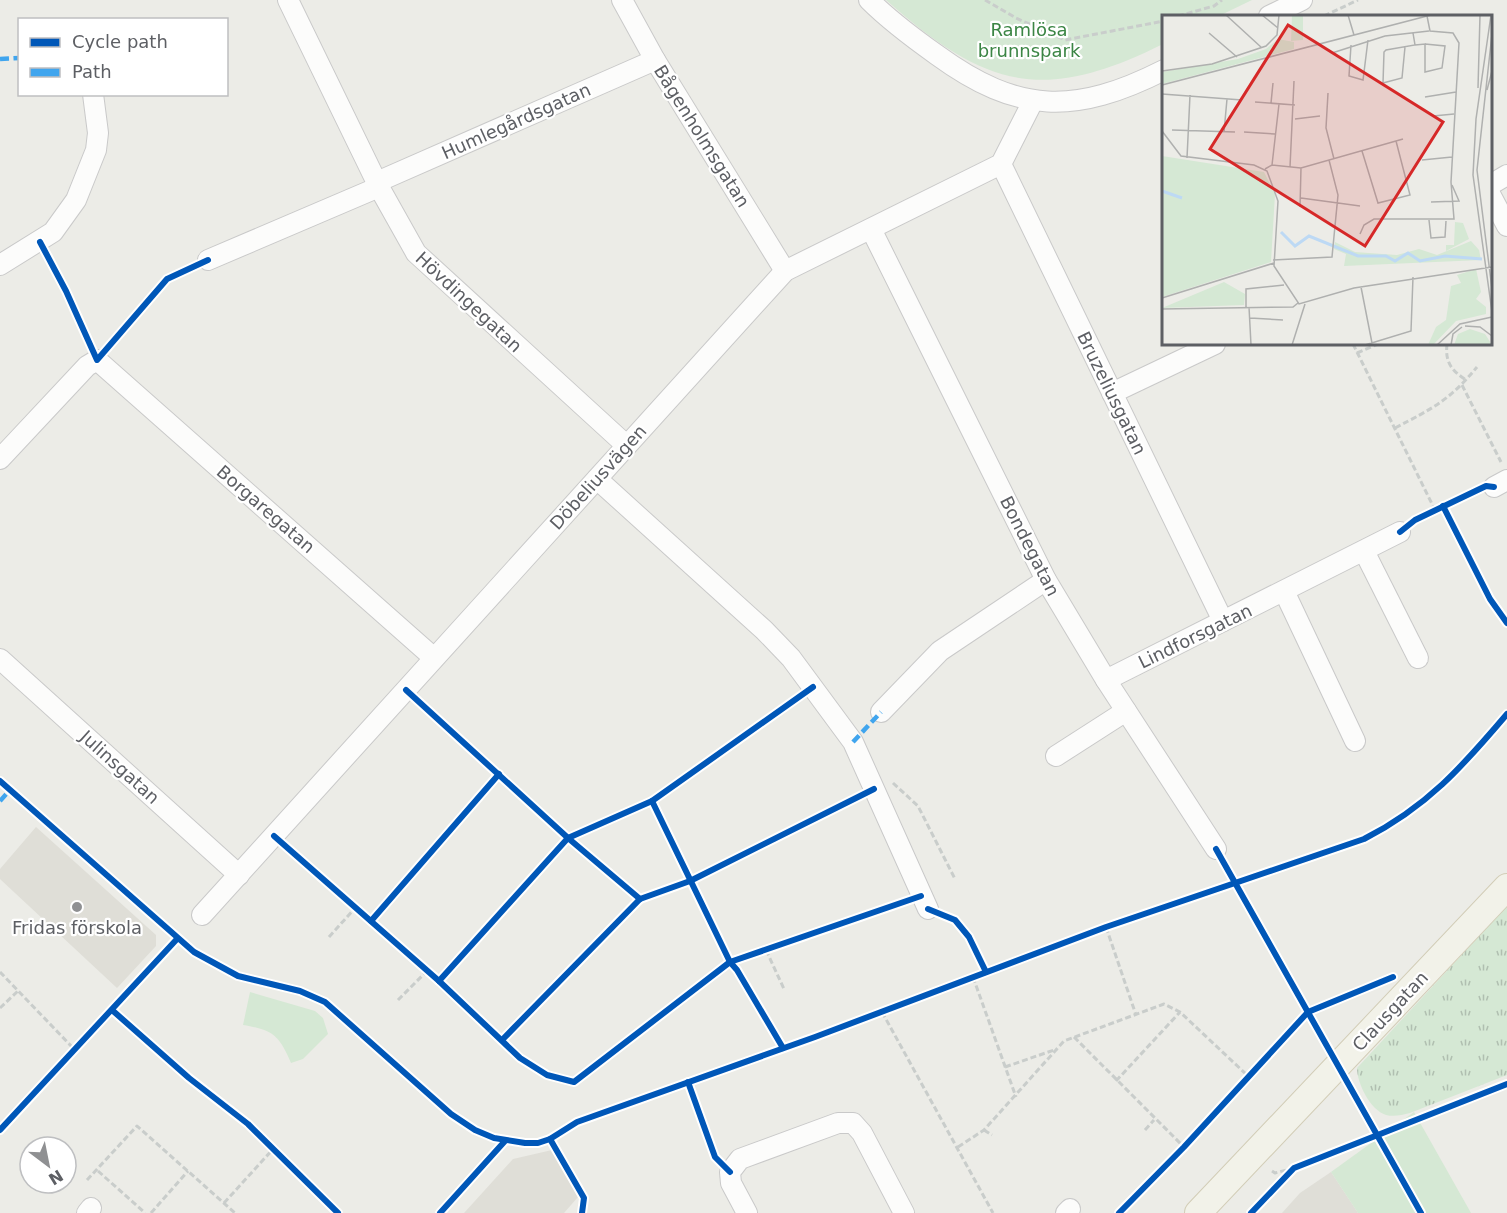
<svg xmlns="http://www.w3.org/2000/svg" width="1507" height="1213" font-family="'DejaVu Sans',sans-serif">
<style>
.education{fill:#dfded7}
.grass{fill:url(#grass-tufts)}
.green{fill:#d5e8d4}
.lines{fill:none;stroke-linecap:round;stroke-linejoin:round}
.minor-casing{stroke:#c9c9c9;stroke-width:22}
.major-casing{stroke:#d2cdb7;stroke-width:28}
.path{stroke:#c9cdcb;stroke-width:3;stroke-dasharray:6 3;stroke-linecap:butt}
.minor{stroke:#fcfcfb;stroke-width:20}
.major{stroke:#f2f2e9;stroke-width:26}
.quiet{stroke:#40a5ee;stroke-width:4.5;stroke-dasharray:9 4.5;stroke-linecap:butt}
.cycleway-casing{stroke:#fff;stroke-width:10}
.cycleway{stroke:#0057b8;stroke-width:6}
.poi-dot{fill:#8f9092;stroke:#fff;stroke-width:2}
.labels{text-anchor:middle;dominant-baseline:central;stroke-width:4.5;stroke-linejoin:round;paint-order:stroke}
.park-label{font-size:18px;fill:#3b8544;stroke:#fff}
.street-label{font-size:18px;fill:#5d5f64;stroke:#fff}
.poi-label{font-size:18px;fill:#5d5f64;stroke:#fff}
.inset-river{fill:none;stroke:#bdd9f4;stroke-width:3}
.inset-road{fill:none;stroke:#afb0af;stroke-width:1.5}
.view{fill:#d62828;fill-opacity:0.15;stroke:#d62828;stroke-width:3}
.inset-edge{fill:none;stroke:#5d5f64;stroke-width:3}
</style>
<defs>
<pattern id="grass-tufts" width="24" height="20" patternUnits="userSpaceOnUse" patternTransform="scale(1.5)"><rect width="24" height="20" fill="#d5e8d4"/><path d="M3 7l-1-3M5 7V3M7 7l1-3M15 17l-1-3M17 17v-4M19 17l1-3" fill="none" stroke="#b0bfb0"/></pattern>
</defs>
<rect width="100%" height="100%" fill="#ecece7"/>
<g class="education">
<polygon points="36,827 156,935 156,946 117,988 0,879 0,869"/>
<polygon points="552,1150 578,1197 564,1213 464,1213 513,1159"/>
<polygon points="1331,1172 1358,1213 1282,1213 1300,1193"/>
</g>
<path class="grass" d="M1507,906V1075L1410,1113C1402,1115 1394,1117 1386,1115C1370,1110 1357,1083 1357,1068Z"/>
<g class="green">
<path d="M886,0H1252L1219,16H1164L1163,44C1043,104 985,88 886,0Z"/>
<path d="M250,992L315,1011L323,1018L328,1034L303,1059L291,1063C279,1035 273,1030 243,1025Z"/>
<polygon points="1414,1112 1471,1213 1358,1213 1331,1172"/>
</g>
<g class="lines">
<g class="minor-casing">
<g id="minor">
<polyline points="288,0 379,187 416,253 626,445"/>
<polyline points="622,0 655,60 785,271"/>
<path d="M869,0C890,21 913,38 937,55C1018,114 1075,115 1164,70"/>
<polyline points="1269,16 1302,0"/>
<polyline points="1001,164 1223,621"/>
<polyline points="377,182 655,60"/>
<polyline points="1490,185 1507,175"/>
<polyline points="1490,194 1507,226"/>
<polyline points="871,229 1046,580 1106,680 1216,849"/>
<polyline points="208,260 379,187"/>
<polyline points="0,265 53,232 76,200 96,150 98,133 93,94"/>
<polyline points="1112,393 1215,344"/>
<polyline points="0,459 87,366 97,360 434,658"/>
<polyline points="597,479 764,630 791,658 853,742 928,909"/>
<polyline points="1494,487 1507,480"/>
<polyline points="1364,551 1418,658"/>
<polyline points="1284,591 1355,741"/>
<polyline points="0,659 239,875"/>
<polyline points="1106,680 1400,532"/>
<polyline points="881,712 940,651 1046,580"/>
<polyline points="1056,756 1126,711"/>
<polyline points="202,915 785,271 1001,164 1033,101"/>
<polyline points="87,1213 91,1208"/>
<polyline points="747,1213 731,1183 730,1172 740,1159 838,1123 853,1123 862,1133 904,1213"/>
<polyline points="1066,1213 1070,1209"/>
</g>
</g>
<g class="major-casing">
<polyline id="major" points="1198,1213 1507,887"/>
</g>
<g class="path">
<polyline points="985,0 1016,18 1065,40 1164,21"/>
<polyline points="1178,16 1214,6 1222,0"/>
<polyline points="1324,16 1358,0"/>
<polyline points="1353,344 1435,510"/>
<path d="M1447,344C1445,362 1451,370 1466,380"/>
<polyline points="1357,353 1378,344"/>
<polyline points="1462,385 1501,462"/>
<path d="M1395,428C1433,408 1449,401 1477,367"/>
<polyline points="893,783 918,806 955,879"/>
<polyline points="1106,927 1136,1015"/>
<polyline points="329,937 356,907"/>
<polyline points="766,950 784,989"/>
<polyline points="0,972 75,1050"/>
<polyline points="973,977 1016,1097"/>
<polyline points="398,1000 427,971"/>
<polyline points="0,1008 18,991"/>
<polyline points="882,1012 993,1213"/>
<polyline points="1074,1037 1184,1147"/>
<polyline points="1005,1067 1057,1049"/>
<polyline points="1116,1081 1180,1012"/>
<polyline points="984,1130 992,1135"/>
<polyline points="1145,1130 1154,1120"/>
<polyline points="958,1147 984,1130 1064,1041 1164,1004 1180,1012 1248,1076"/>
<polyline points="98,1171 145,1213"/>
<polyline points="1272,1171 1275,1173 1294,1168"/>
<polyline points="87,1180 137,1126 235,1213"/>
<polyline points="224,1203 274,1148"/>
<polyline points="151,1213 188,1171"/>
</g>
<use href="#minor" class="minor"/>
<use href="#major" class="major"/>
<g class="quiet">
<polyline points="0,59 20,58"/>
<polyline points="853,742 881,712"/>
<polyline points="0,801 10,790"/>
</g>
<g class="cycleway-casing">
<g id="cycleway">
<polyline points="40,242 66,291 97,360 167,279 208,260"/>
<polyline points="1443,506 1490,599 1507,623"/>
<polyline points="1400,532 1415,520 1486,486 1494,487"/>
<polyline points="406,690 568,838 640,899"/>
<path d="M0,781L194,952L238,976L300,991L325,1002L451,1114L475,1130L494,1138L525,1143H538L550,1139L577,1122L815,1037L1106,927L1364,839C1427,807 1462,767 1507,714"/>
<polyline points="652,801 730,962 737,970 783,1048"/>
<polyline points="274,836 439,981 520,1058 547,1075 574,1082 730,962 921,896"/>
<polyline points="1216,849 1421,1213"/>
<polyline points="928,909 955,920 969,937 986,972"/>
<polyline points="371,921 499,774"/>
<polyline points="439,981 568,838 652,801 813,687"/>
<polyline points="112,1010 189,1078 248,1124 338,1213"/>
<polyline points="503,1039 640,899 690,881 874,789"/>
<polyline points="688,1082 715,1157 730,1172"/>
<polyline points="0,1130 177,939"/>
<polyline points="550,1139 584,1198 582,1213"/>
<polyline points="440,1213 505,1141"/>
<polyline points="1119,1213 1184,1147 1308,1012 1393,977"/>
<polyline points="1251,1213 1294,1168 1507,1084"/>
</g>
</g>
<use href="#cycleway" class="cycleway"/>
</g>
<circle class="poi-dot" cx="77" cy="907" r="6"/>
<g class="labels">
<g class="park-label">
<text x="1029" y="29">Ramlösa<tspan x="1029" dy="21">brunnspark</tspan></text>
</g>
<g class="street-label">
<text transform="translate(516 121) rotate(-24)">Humlegårdsgatan</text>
<text transform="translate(702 136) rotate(58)">Bågenholmsgatan</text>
<text transform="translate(469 302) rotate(43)">Hövdingegatan</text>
<text transform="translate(1112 393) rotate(64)">Bruzeliusgatan</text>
<text transform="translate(598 477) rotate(-48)">Döbeliusvägen</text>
<text transform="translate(266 509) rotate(41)">Borgaregatan</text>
<text transform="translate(1030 546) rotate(63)">Bondegatan</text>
<text transform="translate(1195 636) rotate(-26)">Lindforsgatan</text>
<text transform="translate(120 767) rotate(42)">Julinsgatan</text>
<text transform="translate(1390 1011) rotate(-47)">Clausgatan</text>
</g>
<g class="poi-label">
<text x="77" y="927">Fridas förskola</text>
</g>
</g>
<g transform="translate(1162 15)">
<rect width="330" height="330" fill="#ecece7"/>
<path d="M116,24L132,27V34L0,69V57L76,44L104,34ZM62,267L83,279L82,290L0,293Z" fill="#d5e8d4"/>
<path d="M293,207L301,208L307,224L284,236V230H292ZM309,226L317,235L319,245L182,251L184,239L172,234L173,227L193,237L235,240L257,234L275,240ZM314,254L319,277L314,284L324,292V299L294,306L271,330H266L274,312L284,305L289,271L299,268L295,260ZM308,314L323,319L330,330H292L296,319Z" fill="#d5e8d4"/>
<path d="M130,0H141V25L129,26ZM0,141L102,157L113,179L109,247L0,282Z" fill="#d5e8d4"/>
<path class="inset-river" d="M0,176L20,183M119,217L133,231L147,221L196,241H224L233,246L246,238L258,246L283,241L320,244"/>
<path class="inset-road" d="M64,0L100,33M100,0L116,13M186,0L192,20M329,0L314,104L311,160L330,297M47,18L75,42M330,19L315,155L330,274M189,30L187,61L201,65L206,25M253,30L263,29V57L280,53L283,31L263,29M243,32L240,63L221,68L222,37L224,35L253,30L251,18M170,38L223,21L267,16M0,56L50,49L104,31L115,20L117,0M0,70L269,0M316,73L318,0M325,75L330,56M166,78L164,113L172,144M0,79L80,85M263,82L294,77M93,87L133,90M109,88L111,68M271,101L292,99M133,104L158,101M10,115L73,117M0,116L19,141L92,150L105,156L116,186L112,251L137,289L192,273L330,252M62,117L65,84M82,117L113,119M200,136L216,188L248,180L234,126M25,143L28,80M260,145L290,142M110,150L117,89M128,152L132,66M103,154L110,150L139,153L241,124M139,183L176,188M269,187L297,186L290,170M176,188L198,191M138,192L139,153M267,205L269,223L283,222L284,206M198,219L202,210L212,204H292L289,167L297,28L291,18L268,16L265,1M111,245L170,242L176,180L167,145M199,272L210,328M0,283L112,248M84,292V274L122,270M87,292L89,330M0,294L131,292L136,288M88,303L121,305M303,311L318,312L330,321M130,330L143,289M203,330L249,316L251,262M275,330L298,309L330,302M289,330L291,319L300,312"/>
<path class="view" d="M126,10L281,107L203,231L48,134Z"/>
<rect width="330" height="330" class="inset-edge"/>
</g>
<rect x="18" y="18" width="210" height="78" fill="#ffffff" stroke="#bebfc1" stroke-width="1.5"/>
<rect x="30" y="38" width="30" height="9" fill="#0057b8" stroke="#bebfc1" stroke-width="1.5"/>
<text x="72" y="48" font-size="18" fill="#5d5f64">Cycle path</text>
<rect x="30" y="68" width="30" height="9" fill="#40a5ee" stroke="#bebfc1" stroke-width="1.5"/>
<text x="72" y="78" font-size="18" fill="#5d5f64">Path</text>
<g transform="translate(48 1165) rotate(148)"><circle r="28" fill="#ffffff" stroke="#bebfc1" stroke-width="1.5"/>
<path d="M0-4.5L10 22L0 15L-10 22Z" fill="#8f9092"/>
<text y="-9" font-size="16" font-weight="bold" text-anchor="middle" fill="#5d5f64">N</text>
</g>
</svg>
